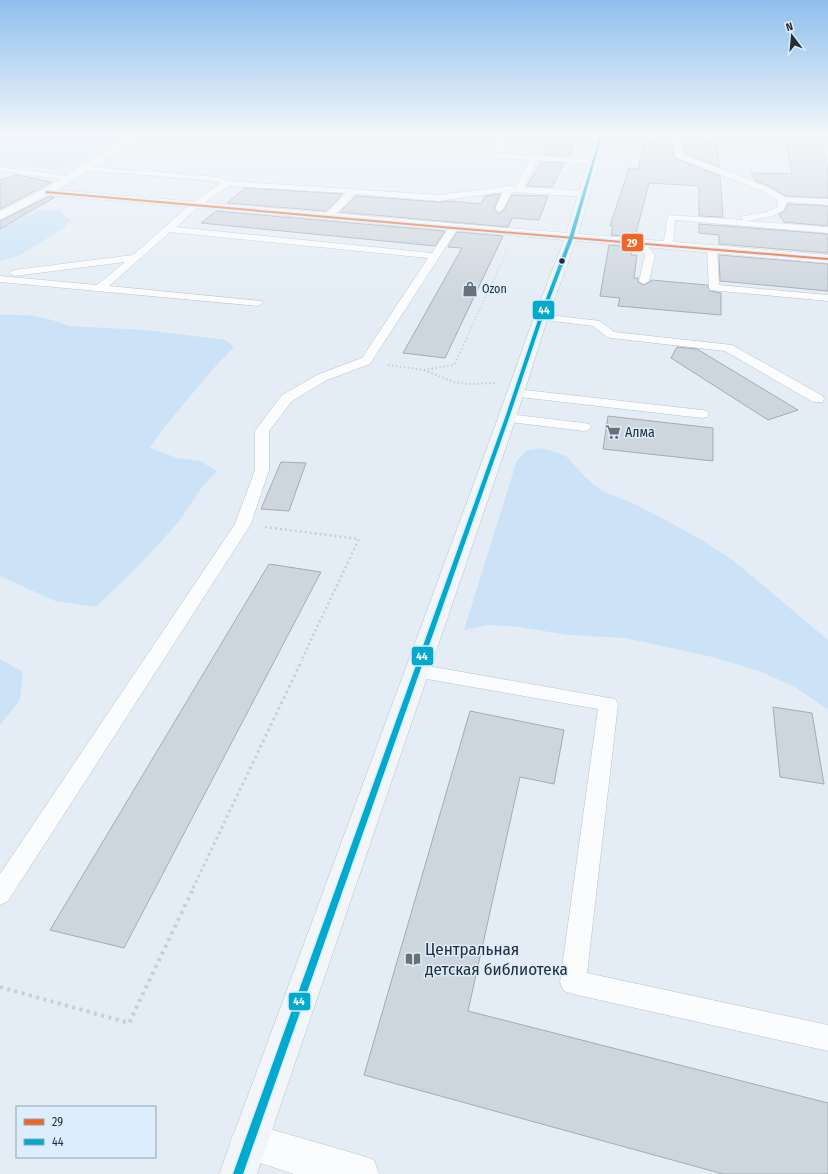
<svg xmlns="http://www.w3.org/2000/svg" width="828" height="1174" font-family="'Fira Sans Condensed',sans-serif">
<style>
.green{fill:#cce3f7}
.building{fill:#cdd5dd;stroke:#a4acb2}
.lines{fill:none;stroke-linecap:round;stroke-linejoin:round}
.service-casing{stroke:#bac2c8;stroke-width:1}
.minor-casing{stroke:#bac2c8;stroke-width:1}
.secondary-casing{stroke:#bac2c8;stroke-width:1}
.path-far4{stroke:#caced1;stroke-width:1.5;stroke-dasharray:1 2;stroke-linecap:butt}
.path-far3{stroke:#caced1;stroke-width:2;stroke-dasharray:1.5 2.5;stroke-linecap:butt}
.path-far2{stroke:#caced1;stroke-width:2.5;stroke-dasharray:2 3;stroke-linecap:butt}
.path-far1{stroke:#caced1;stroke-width:3;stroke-dasharray:2.5 3.5;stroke-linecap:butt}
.path{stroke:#caced1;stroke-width:4;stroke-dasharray:3 4.5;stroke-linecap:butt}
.service{fill:#fbfcfe;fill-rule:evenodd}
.minor{fill:#fbfcfe;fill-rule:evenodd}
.secondary{fill:#f2f6f8;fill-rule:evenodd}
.bus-1-casing{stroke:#dcedfd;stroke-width:3}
.bus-2-casing{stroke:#dcedfd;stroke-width:3}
.bus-1{fill:#f26522;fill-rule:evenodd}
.bus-2{fill:#00a9ce;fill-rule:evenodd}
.bus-dot{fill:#262e36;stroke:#dcedfd;stroke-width:1.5}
.labels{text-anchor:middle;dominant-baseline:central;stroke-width:3;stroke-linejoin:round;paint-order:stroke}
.far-poi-label{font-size:12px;fill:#262e36;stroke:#dcedfd;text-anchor:start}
.poi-label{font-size:14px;fill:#262e36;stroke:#dcedfd;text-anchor:start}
.near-poi-label{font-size:17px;fill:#262e36;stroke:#dcedfd;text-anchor:start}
.line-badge{stroke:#dcedfd;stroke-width:1.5}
.badge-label{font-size:11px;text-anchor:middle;font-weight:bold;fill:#fff}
</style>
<rect width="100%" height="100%" fill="#e4edf5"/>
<g class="green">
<polygon points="0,136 120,136 59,171 0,163"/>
<polygon points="543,136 579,136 571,157 535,154"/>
<polygon points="38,210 60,210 63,215 70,220 65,227 19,256 0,261 0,229"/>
<path d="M0,315C22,314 48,316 68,326L145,330L226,340L234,347L212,370L163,429L150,448L177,458L200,461L217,471L202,487L180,520L165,537L141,563L96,607L55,601L0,576Z"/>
<polygon points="543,448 566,456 586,478 604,492 637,505 669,522 700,539 734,561 828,640 828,710 795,687 759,671 712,657 625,638 568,635 519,627 488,625 464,630 517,460 528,450"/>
<polygon points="0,659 23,672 20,700 0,725"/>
</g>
<g class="building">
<polygon points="556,136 578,136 568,156 545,155"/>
<polygon points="785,136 819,137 828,168 828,198 785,196 769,186 756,181 751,173 792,174"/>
<polygon points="717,140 719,167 684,153 684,146 700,147 700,141"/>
<polygon points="644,143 673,145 674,158 720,176 723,217 699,216 699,186 649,183 635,237 611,235 613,226 610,226 629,168 638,169"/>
<polygon points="541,162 564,163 552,187 527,186"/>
<polygon points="17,175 52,182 0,209 0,180"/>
<polygon points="245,188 343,194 326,211 227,203"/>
<polygon points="500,194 494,209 499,214 504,210 512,195 548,196 539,220 512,218 508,227 340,212 356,196 439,202 450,201 481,204 485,196"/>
<polygon points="48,197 55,197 0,229 0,221"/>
<polygon points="788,204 828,206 828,226 784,222 779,214 785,211"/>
<polygon points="216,211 328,221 445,231 435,246 201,223"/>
<polygon points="699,224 828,234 828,253 719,244 719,235 699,233"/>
<polygon points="457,232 503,236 445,358 403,353 462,248 448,247"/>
<polygon points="609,245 633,247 631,255 637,255 634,278 638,278 638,282 643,285 650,282 651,280 707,285 710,291 721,293 721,315 618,306 620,298 600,296"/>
<polygon points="719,255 828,264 828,291 720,281"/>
<polygon points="677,347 697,349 798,410 768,420 671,358"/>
<polygon points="608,416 713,428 713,461 603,449"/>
<polygon points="281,462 306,463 289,511 261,509"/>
<polygon points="269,564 321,572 124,948 50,930"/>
<polygon points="773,707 812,713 824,784 780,777"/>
<polygon points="470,711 564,730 554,784 520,777 468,1011 828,1103 828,1174 723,1174 364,1075"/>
</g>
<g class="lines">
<g class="service-casing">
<g id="service">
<polygon points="501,136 509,136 499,153 596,160 596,164 593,164 537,160 524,187 585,191 589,194 585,197 512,192 503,209 499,212 495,209 503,192 439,201 355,194 331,219 328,220 323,217 346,193 229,186 198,207 176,227 432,253 450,226 456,226 458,228 370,364 327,380 292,401 269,431 269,470 251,524 8,901 0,905 0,874 235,524 255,470 255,431 257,428 282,395 319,374 362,358 428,258 170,232 109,286 262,301 263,303 258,306 0,282 0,276 97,285 125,262 14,276 9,273 14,270 133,255 192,203 221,183 216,181 83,170 80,170 80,166 218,177 228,181 439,195 509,186 516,187 529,160 491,157 490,155"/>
<polygon points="622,136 671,137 683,144 682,154 768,187 785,197 828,199 828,205 787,202 784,210 772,216 747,221 828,227 828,233 675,220 673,246 668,249 665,248 663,246 668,215 744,220 741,218 743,216 767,212 777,207 778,200 762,191 675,157 675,145 669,141 626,138"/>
<polygon points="0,167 68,176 72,178 68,180 0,171"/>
<polygon points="641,241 644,242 655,255 649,281 644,284 639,281 645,255 636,244"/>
<polygon points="712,246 717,249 719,285 828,295 828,301 710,290 709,288 707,249"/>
<polygon points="541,314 600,321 614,332 732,345 823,396 824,399 823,402 813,402 725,351 611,338 607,337 593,326 537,319 535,317"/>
<polygon points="516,389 702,410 707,411 709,414 707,417 702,418 511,396 510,393 511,390"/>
<polygon points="507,414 584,423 589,424 591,427 589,430 584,431 502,421 500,418 502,415"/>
<polygon points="417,664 615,699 618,704 587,973 828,1025 828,1051 573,994 564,991 560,982 598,709 410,676 408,671 410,666"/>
</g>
</g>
<g class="minor-casing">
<g id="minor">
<polygon points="130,136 142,136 57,190 828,255 828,263 48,195 0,220 0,211 42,190"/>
<polygon points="249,1123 360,1155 374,1160 379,1174 294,1174 236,1155 230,1142 236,1129"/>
</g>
</g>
<g class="secondary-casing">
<polygon id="secondary" points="596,136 606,136 577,238 548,317 516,418 257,1174 219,1174 498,418 534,317 565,238"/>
</g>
<polyline class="path-far4" points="466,339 507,251"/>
<g class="path-far3">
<polyline points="388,365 424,370 454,365 467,338"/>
<polyline points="424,370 454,382 469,384 495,383"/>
</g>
<polyline class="path-far2" points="265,527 359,539 301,661"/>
<polyline class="path-far1" points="193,888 302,660"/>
<polyline class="path" points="0,987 129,1023 194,887"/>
<use href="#service" class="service"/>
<use href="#minor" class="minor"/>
<use href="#secondary" class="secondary"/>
<g class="bus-1-casing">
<polygon id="bus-1" points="46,191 453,227 828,258 828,260 453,229 45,193"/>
</g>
<g class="bus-2-casing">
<polygon id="bus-2" points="600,136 602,136 573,238 543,317 509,418 243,1174 233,1174 505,418 539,317 569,238"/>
</g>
<use href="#bus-1" class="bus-1"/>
<use href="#bus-2" class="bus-2"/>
</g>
<linearGradient id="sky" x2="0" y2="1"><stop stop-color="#8fbfec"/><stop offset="0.45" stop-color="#f3f7fa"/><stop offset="1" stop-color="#f3f7fa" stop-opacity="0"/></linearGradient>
<rect width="828" height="301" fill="url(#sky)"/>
<defs>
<g id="shop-bare" transform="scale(1.2)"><path d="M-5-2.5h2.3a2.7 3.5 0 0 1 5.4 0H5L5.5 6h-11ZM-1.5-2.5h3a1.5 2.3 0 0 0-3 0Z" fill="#687179" stroke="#dcedfd" stroke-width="2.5" paint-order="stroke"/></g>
<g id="supermarket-bare" transform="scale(1.2)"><path d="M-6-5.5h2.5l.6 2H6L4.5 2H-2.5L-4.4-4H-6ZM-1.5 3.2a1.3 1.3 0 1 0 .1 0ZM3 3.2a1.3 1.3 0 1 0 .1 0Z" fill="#687179" stroke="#dcedfd" stroke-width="2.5" paint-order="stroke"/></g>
<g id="library-bare" transform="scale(1.2)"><path d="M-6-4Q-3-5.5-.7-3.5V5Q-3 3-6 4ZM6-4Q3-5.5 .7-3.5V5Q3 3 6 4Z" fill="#687179" stroke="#dcedfd" stroke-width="2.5" paint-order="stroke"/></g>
</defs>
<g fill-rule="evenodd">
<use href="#shop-bare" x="470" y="289"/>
<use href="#supermarket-bare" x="613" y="432"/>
<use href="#library-bare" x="413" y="959"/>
</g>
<circle class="bus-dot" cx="562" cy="261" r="3.5"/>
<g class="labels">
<g class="far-poi-label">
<text x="482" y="289">Ozon</text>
</g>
<g class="poi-label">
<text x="625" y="432">Алма</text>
</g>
<g class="near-poi-label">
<text x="425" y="949">Центральная<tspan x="425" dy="20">детская библиотека</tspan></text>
</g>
</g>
<g class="line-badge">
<rect x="621" y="233" width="23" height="19" rx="4" fill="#f26522"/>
<rect x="532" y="300" width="23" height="20" rx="4" fill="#00a9ce"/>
<rect x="411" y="646" width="23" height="20" rx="4" fill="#00a9ce"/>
<rect x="288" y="992" width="23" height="19" rx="4" fill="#00a9ce"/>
</g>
<g class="badge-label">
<text x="632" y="247">29</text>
<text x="544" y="314">44</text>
<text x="422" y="660">44</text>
<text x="299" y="1005">44</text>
</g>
<rect x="16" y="1106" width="140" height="52" fill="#dcedfd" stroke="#93a1ad"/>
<rect x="24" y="1119" width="20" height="6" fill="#f26522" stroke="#93a1ad"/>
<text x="52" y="1126" font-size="12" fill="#262e36">29</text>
<rect x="24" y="1139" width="20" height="6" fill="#00a9ce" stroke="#93a1ad"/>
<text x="52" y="1146" font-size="12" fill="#262e36">44</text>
<g transform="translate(792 36) rotate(344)" stroke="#dcedfd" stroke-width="3" paint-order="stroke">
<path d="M0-3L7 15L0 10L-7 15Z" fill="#262e36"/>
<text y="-6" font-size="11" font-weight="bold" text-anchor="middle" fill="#262e36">N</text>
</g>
</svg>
